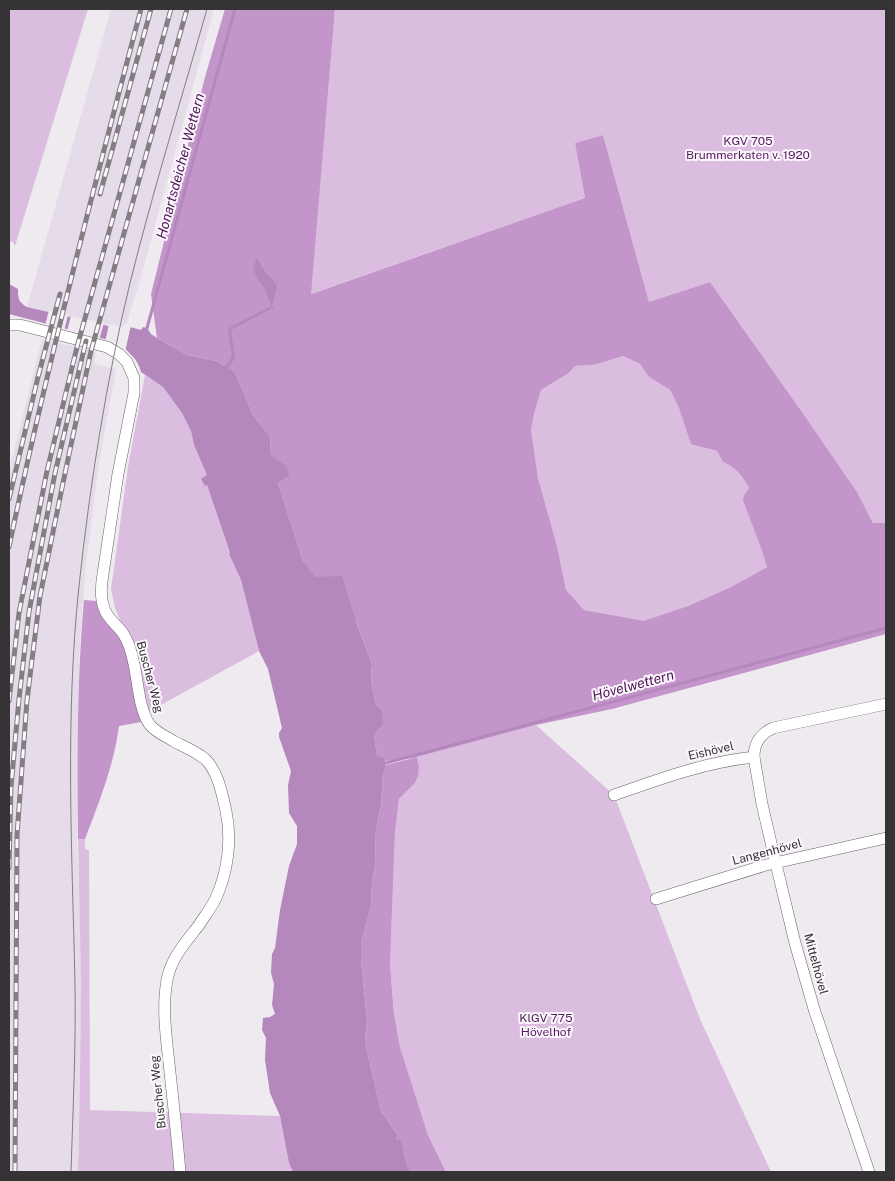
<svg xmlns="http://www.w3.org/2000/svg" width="895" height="1181" font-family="'Public Sans',sans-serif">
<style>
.built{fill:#e6dbe8}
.green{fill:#dbbedf}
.forest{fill:#c395ca;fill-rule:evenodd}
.water{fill:#b588bd}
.pier{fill:#efe9f0}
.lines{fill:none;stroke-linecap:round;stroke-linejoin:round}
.stream{stroke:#b588bd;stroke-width:3}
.minor-casing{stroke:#69646a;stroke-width:12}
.minor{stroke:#fff;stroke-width:11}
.tram{stroke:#827e82;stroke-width:1}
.rail-casing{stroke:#827e82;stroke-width:5}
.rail{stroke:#fcf6fd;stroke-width:3;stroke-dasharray:9;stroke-linecap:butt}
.labels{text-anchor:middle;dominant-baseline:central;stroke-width:4;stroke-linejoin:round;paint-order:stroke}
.park-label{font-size:12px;fill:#541c5d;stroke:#fcf6fd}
.street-label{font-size:12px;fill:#353335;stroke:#fcf6fd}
.water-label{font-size:14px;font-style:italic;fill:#4c1455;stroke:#fcf6fd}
</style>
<rect width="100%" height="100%" fill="#efe9f0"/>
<g class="built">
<polygon points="111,9 214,9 137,291 131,308 125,330 27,307"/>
<polygon points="42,339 96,352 94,364 116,369 99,463 86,564 80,640 77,747 77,856 79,889 81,982 80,1077 78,1172 9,1172 9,471"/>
</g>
<g class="green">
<polygon points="9,9 88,9 15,246 12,241 9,243"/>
<polygon points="335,9 886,9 886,523 873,523 857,492 802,412 710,282 649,302 603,135 575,143 585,198 310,294"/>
<path d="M623,356L640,364L649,377L670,390L679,408L706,448L717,451L723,462C737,468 742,476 749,488L744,495L767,567L731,587L688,606L644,622L584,610L566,591L557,546L538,478L531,430L534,414L541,390L569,373L575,366C580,365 586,366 591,365C603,363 612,360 623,356Z"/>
<polygon points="145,375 163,387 182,413 191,431 194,445 208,476 201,479 207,485 230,554 229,554 241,580 259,651 148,712 121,623 115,608 111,589 128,467"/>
<polygon points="536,725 614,795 700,1019 771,1172 446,1172 428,1135 400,1047 394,1014 390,965 395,833 399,799 415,783 419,766 417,757"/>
<polygon points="78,839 85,839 85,849 89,850 90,1110 280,1116 289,1163 293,1172 78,1172 80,1077 81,982"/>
</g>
<g class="forest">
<path d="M225,9H335L311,294L585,198L575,143L603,135L649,302L710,282L802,412L857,492L873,523H886V634L612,709L536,725L417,757L419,766L418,776L415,783L399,799L395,833L390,965L394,1014L400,1047L428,1135L446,1172H411L407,1165L401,1142L396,1139L398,1135C391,1128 388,1119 381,1112L365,1042L367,1020L361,960V943L371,906L372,882L375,865L376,828L381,806L383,774L386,768V765L413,758L386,761L385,758L377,755L374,734L381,709L376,705L371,680L372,664L356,622L314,577L303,561L278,483L290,476L285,466L271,455L270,436L253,415L235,372L216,361L187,355L157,338L151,294L205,77ZM257,257L266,272L278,285L272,306L263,287ZM623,356L640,364L649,377L670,390L679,408L691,444L717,451L723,462C737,468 742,476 749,488L744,495L743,500L761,548L767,567L731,587L688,606L644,621L584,610L566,590L557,546L538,478L531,430L534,414L541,390L569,373L575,366C580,365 586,366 591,365C603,363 611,360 623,356Z"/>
<path d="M84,600L96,601L99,610L126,646L141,722L119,726C114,765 99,802 85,839H78C77,759 77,680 84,600Z"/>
</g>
<g class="water">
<polygon points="257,257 266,272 278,285 272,307 263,287 253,270"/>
<path d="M9,284L18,289C18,298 18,302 27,307L125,330L126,326L141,330L143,327L147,328L151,334L157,338L187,355L216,361L235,372L253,415L270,436L271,455L286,466L290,476L278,483L303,561L315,577L342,576L356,622L372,664L371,680L376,705L381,709L383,724L374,734L377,755L385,758L386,768L383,774L381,806L376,828L375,865L372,882L371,906L361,943V960L367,1020L365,1042L381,1112C388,1119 391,1128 398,1135L396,1139L401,1141L407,1165L411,1172H293L289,1163L280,1116L270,1093L265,1060L266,1038L262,1030L263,1018L270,1017L275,1014L272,1005L274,984L271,973L272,954L275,948L280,910L289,866L297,844V826L289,813L288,785L291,771L279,737V733L282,728L268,669L259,651L241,580L229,554L230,553L207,485L205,486L201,479L207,475L194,445L191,431L182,413L163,387L141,372C138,358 128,353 120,343L9,314Z"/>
</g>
<g class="pier">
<polygon points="49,310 68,315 64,331 45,326"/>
<polygon points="71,316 104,323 99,340 67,331"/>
<polygon points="109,324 123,327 125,324 131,325 125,352 118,346 105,342"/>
</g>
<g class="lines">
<g class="stream">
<polyline points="147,328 235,9"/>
<path d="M224,369C226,367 229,365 230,363C238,353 228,340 230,329L272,307"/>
<polyline points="386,763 886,628"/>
</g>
<g class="minor-casing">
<g id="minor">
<path d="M9,325H20L107,347L119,354L127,362L134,378V393L118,474L103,574C101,585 100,597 104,608C107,619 118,625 124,635C129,643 132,654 134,664C138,681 139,711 150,725C157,733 167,737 175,742C185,747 197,752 205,759C218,771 222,794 226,811C232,839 228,873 215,900C211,908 204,917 199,925C186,942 171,958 167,980C162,1007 166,1036 169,1063C173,1100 177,1136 180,1172"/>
<polyline points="754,757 762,804 772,847 795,943 814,1009 869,1172"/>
<path d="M614,795C659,779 706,762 754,757C754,743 760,734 773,728L886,704"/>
<polyline points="656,899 766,865 886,838"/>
</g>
</g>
<use href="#minor" class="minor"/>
<path class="tram" d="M71,1172C73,1109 76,1046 75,983C72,851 65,718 79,586C90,484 106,382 130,283C153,191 181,100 207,9"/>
<g class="rail-casing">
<g id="rail">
<polyline points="100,194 151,9"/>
<polyline points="9,499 38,377 60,294"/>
<path d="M9,547C47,366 94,187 141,9"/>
<polyline points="9,701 19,613 47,471 77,347 171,9"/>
<polyline points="9,868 11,787 19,699 29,612 55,473 86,341"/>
<polyline points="15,1172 17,835 27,700 40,596 64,478 91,351 187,9"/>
</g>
</g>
<use href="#rail" class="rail"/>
</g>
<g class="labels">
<g class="park-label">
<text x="748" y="141">KGV 705<tspan x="748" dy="14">Brummerkaten v. 1920</tspan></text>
<text x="546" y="1018">KlGV 775<tspan x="546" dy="14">Hövelhof</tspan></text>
</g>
<g class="street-label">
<text transform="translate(150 677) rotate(75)">Buscher Weg</text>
<text transform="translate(711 751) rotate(-13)">Eishövel</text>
<text transform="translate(767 852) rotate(-15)">Langenhövel</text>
<text transform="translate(816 964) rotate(75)">Mittelhövel</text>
<text transform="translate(158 1092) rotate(-96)">Buscher Weg</text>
</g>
<g class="water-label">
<text transform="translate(180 166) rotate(-75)">Honartsdeicher Wettern</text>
<text transform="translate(633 685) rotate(-15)">Hövelwettern</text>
</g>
</g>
<rect width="895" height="1181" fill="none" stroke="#353335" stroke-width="20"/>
</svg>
